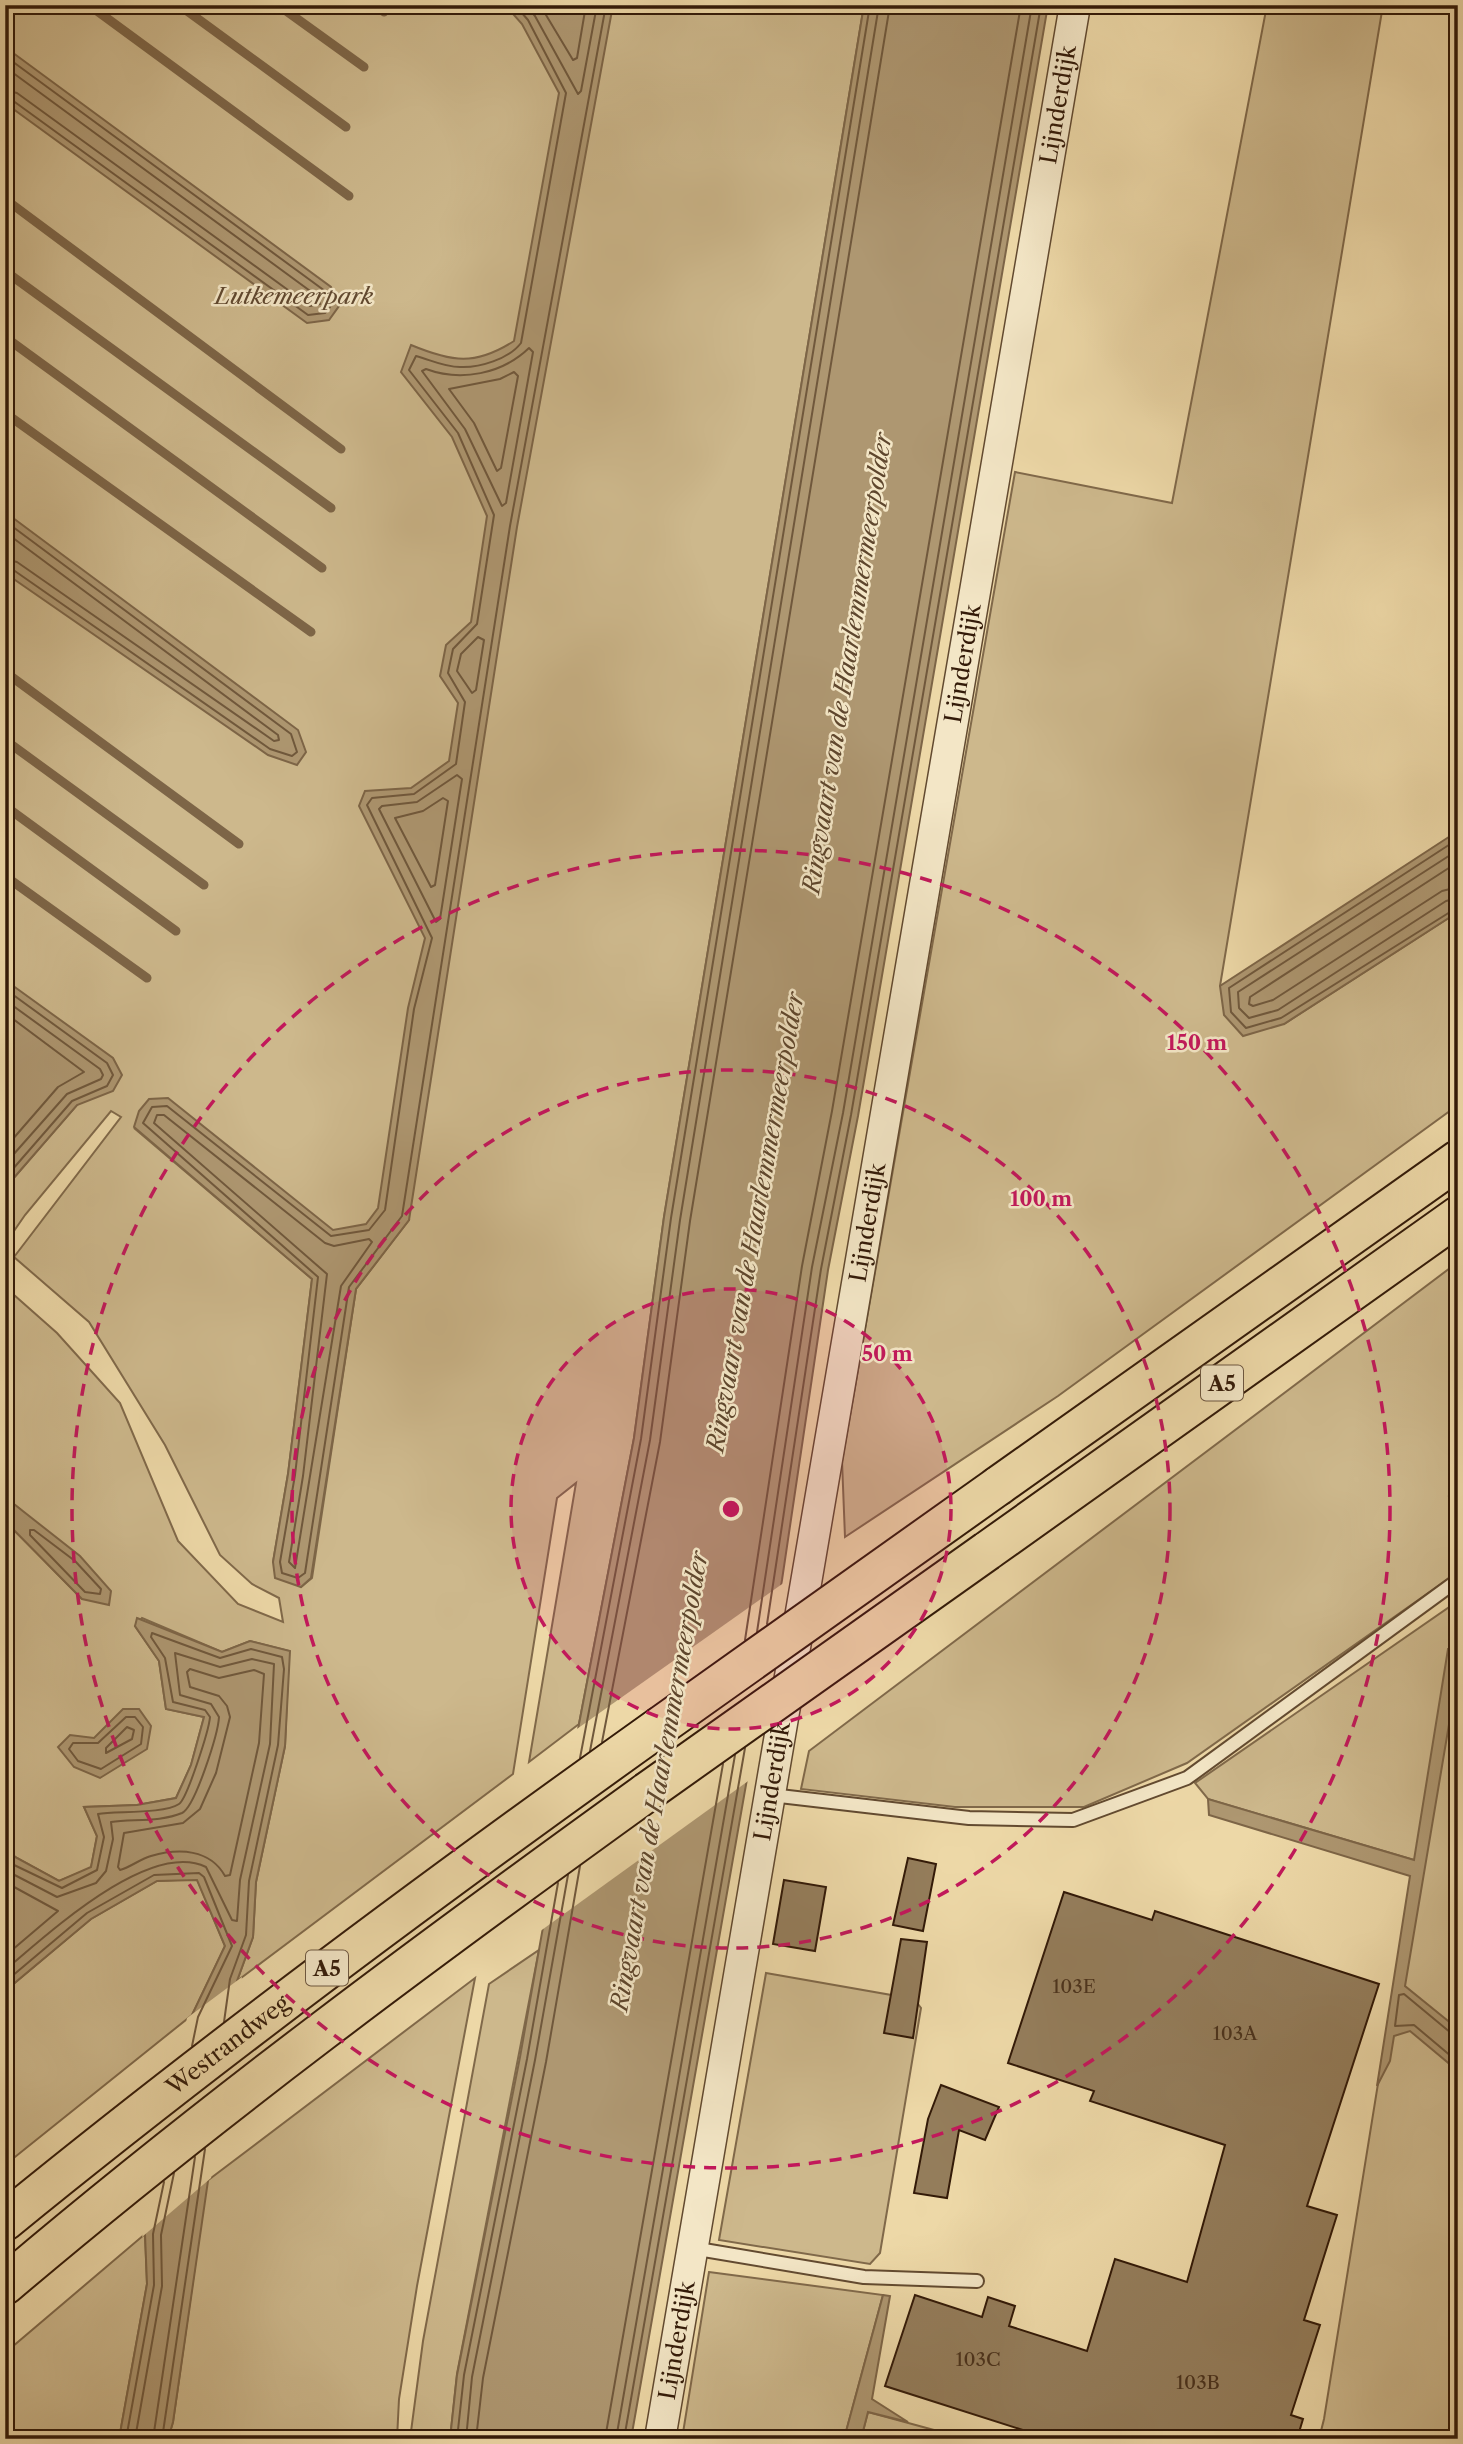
<svg xmlns="http://www.w3.org/2000/svg" width="1463" height="2444" font-family="'Libre Caslon Text',serif">
<style>
.green{fill:#cdb88c;stroke:#80694a;stroke-width:2;fill-rule:evenodd}
.water{fill:#ae9771;stroke:#7d6547;stroke-width:2}
.pier{fill:#edd8a7}
.lines{fill:none;stroke-linecap:round;stroke-linejoin:round}
.shore{stroke:#70583c;stroke-width:2}
.stream{stroke:#7d6547;stroke-width:9}
.building{fill:#947d5b;stroke:#331a08;stroke-width:2}
.service-casing{stroke:#624a30;stroke-width:16}
.tertiary-casing{stroke:#624a30;stroke-width:33}
.motorway-casing{stroke:#331a08;stroke-width:42}
.service{stroke:#f3e6c6;stroke-width:12}
.tertiary{stroke:#f3e6c6;stroke-width:30}
.motorway{stroke:#edd8a7;stroke-width:38}
.motorway-bridge-casing{stroke:#331a08;stroke-width:42;stroke-linecap:butt}
.motorway-bridge{stroke:#edd8a7;stroke-width:38}
.ring{fill:none;stroke:#c2185b;stroke-width:3.5;stroke-dasharray:12 9}
.labels{text-anchor:middle;dominant-baseline:central;stroke-width:5;stroke-linejoin:round;paint-order:stroke}
.number-label{font-size:19px;fill:#4b331d}
.shield{fill:#f3e6c6;stroke:#6d5741;stroke-width:2}
.shield-label{font-size:21px;font-weight:bold;fill:#331a08}
.street-label{font-size:23px;fill:#331a08;stroke:#f3e6c6}
.park-label{font-size:23px;font-style:italic;fill:#614930;stroke:#f3e6c6}
.water-label{font-size:24px;font-style:italic;fill:#5e462d;stroke:#f3e6c6}
.centre{fill:#c2185b;stroke:#f3e6c6;stroke-width:3.5}
.ring-label{font-size:21px;text-anchor:middle;font-weight:bold;fill:#c2185b;stroke:#f3e6c6;stroke-width:5;stroke-linejoin:round;paint-order:stroke}
</style>
<rect width="100%" height="100%" fill="#edd8a7"/>
<filter id="stains"><feTurbulence type="fractalNoise" baseFrequency=".00286" numOctaves="4"/><feColorMatrix values="0 0 0 0 .2 0 0 0 0 .09 0 0 0 0 .02 0 0 0 .5 -.17"/></filter>
<radialGradient id="worn" r=".72"><stop offset=".6" stop-color="#630" stop-opacity="0"/><stop offset="1" stop-color="#630" stop-opacity=".3"/></radialGradient>
<g class="green">
<path d="M5,5H864L664,1217L634,1438L579,1724L529,1762L576,1483L557,1498L513,1774L237,1981L253,1937L256,1882L285,1746L289,1651L250,1641L222,1652L142,1618L135,1626L159,1661L166,1709L204,1717L191,1765L176,1798L137,1805L84,1807L97,1836L91,1868L59,1881L15,1857L5,1845V1521L82,1599L21,1510L5,1497V1287L57,1333L120,1403L178,1541L238,1604L283,1622L279,1598L252,1584L220,1555L165,1445L89,1322L14,1257L121,1117L111,1111L25,1215L5,1244V1188L77,1105L5,1004ZM134,1128L356,1249L404,1216L409,1220L356,1289L312,1578L301,1587L273,1562L288,1474L312,1279Z"/>
<polygon points="1267,5 1383,5 1220,986 1284,1024 1458,912 1458,1105 1058,1396 845,1537 842,1461 1015,472 1172,503"/>
<polygon points="1458,1262 1458,1488 1449,1496 1458,1506 1458,1572 1187,1763 1084,1807 955,1807 801,1789 809,1751"/>
<polygon points="1458,1601 1458,2439 1319,2439 1324,2419 1414,1860 1208,1799 1195,1783"/>
<polygon points="197,1879 225,1946 192,2015 5,2165 5,1991 91,1919 157,1881"/>
<polygon points="539,1950 457,2374 450,2439 410,2439 423,2341 489,1984"/>
<polygon points="766,1973 914,1999 921,2008 880,2253 870,2264 719,2240"/>
<polygon points="475,1978 417,2286 399,2399 397,2439 168,2439 173,2422 207,2181"/>
<polygon points="145,2234 147,2284 119,2439 5,2439 5,2353"/>
<polygon points="709,2272 883,2295 844,2439 682,2439"/>
<polygon points="868,2412 967,2439 861,2439"/>
</g>
<g class="water">
<path d="M505,5H613L517,527L409,1220L356,1289L311,1578L301,1587L275,1578L273,1562L288,1474L312,1279L134,1127L139,1111L149,1099L168,1098L333,1230L366,1224L378,1208L408,1008L425,938L359,806L365,791L411,788L449,761L458,703L440,676L446,645L471,622L487,516L452,437L401,372L411,345C452,362 475,366 514,341L559,93L522,24Z"/>
<polygon points="864,5 1048,5 858,1116 828,1270 782,1580 631,2439 450,2439 457,2375 520,2057 579,1724 634,1438 664,1217"/>
<polygon points="5,47 331,287 339,306 329,320 307,323 5,103"/>
<polygon points="5,512 298,730 306,752 297,765 268,755 5,573"/>
<polygon points="1458,831 1458,912 1284,1024 1243,1036 1224,1015 1220,986"/>
<polygon points="5,980 113,1058 122,1075 113,1091 77,1105 5,1188"/>
<polygon points="5,1497 80,1556 111,1591 109,1605 82,1599 5,1521"/>
<polygon points="137,1618 222,1652 250,1641 290,1651 285,1746 256,1882 253,1937 237,1981 173,2422 168,2439 119,2439 147,2284 145,2234 192,2015 225,1946 197,1880 157,1881 91,1919 5,1991 5,1845 15,1857 59,1881 91,1867 97,1836 84,1807 137,1805 176,1798 191,1765 204,1717 166,1709 159,1661 135,1626"/>
<polygon points="1448,1649 1458,1650 1458,1671 1405,1986 1458,2029 1458,2071 1410,2031 1394,2036 1390,2061 1377,2086 1410,1876 1209,1815 1208,1799 1414,1860"/>
<polygon points="123,1709 139,1709 151,1726 147,1749 100,1778 74,1767 58,1747 70,1735 94,1738"/>
<polygon points="883,2295 890,2296 872,2399 908,2422 868,2412 861,2439 844,2439"/>
</g>
<g class="pier">
<polygon points="785,1582 751,1779 539,1932 574,1731"/>
<polygon points="242,1977 211,2178 142,2237 187,2018"/>
</g>
<g class="lines">
<g class="shore">
<path d="M515,5L528,20L566,93L521,343C509,359 479,368 460,367C444,367 431,360 416,356L409,370L458,433L494,515L477,624L453,649L448,673L465,702L456,764L414,794L372,798L367,805L432,938L414,1009L385,1210L369,1230L331,1236L167,1106L152,1107L143,1123L318,1277L295,1475L280,1562L282,1573L298,1578L305,1573L349,1287L402,1216L510,526L606,5"/>
<polyline points="526,5 535,16 578,94 581,91 597,5"/>
<polyline points="540,5 573,60 577,58 586,5"/>
<polyline points="5,56 325,291 330,307 325,313 308,315 12,100 5,98"/>
<polyline points="5,67 317,296 320,304 310,306 17,93 5,90"/>
<path d="M529,348L533,352L506,503L502,506L465,429L422,371L426,369C461,382 502,374 529,348Z"/>
<polygon points="514,372 518,376 501,468 497,471 474,423 449,389 500,379"/>
<polyline points="5,521 291,734 297,752 292,756 270,749 12,569 5,568"/>
<polyline points="5,532 278,735 279,740 274,741 17,562 5,559"/>
<polygon points="478,637 484,640 476,690 472,693 457,671 461,654"/>
<polygon points="457,775 462,779 440,919 436,922 379,809 382,806 417,802"/>
<polygon points="443,798 448,801 435,885 431,887 395,818 423,811"/>
<polyline points="1458,839 1229,988 1231,1012 1246,1028 1281,1018 1458,907"/>
<polyline points="1458,850 1238,992 1239,1008 1249,1018 1278,1010 1446,901 1458,898"/>
<polyline points="1458,862 1250,997 1249,1004 1253,1006 1273,1000 1442,891 1458,887"/>
<polyline points="5,989 107,1063 113,1075 107,1086 72,1101 5,1178"/>
<polyline points="5,1000 100,1069 103,1075 101,1079 67,1094 5,1164"/>
<polyline points="5,1013 84,1072 58,1087 5,1148"/>
<polygon points="157,1115 164,1115 325,1243 334,1246 369,1239 372,1242 341,1286 295,1568 289,1562 303,1476 327,1274 154,1123"/>
<polygon points="30,1530 34,1530 75,1561 101,1589 100,1594 85,1592 30,1535"/>
<polyline points="767,1624 821,1269 851,1115 1041,5"/>
<polyline points="757,1632 812,1267 843,1113 1032,5"/>
<polyline points="745,1640 802,1266 832,1111 1021,5"/>
<path d="M190,1669L219,1678L254,1670L264,1674L259,1743L230,1875L225,1876C210,1849 179,1848 151,1856C140,1859 131,1867 120,1870L118,1867L124,1833L183,1823L200,1809L216,1773L230,1717L227,1706L219,1696L190,1687L187,1672Z"/>
<polygon points="126,1717 135,1717 143,1727 141,1744 101,1769 78,1761 69,1749 73,1743 98,1743"/>
<polygon points="127,1727 134,1730 132,1739 106,1753 106,1748"/>
<polyline points="602,1742 660,1442 690,1221 890,5"/>
<polyline points="590,1751 650,1440 680,1220 879,5"/>
<polyline points="580,1758 641,1439 671,1218 870,5"/>
<path d="M5,1857L12,1864L62,1888L97,1870L104,1837L98,1814C116,1811 164,1814 179,1804C187,1799 209,1730 210,1717L205,1710L173,1702L165,1658L151,1637L152,1633L220,1658L251,1649L282,1657L284,1669L278,1745L249,1881L246,1935L230,1979L224,2022"/>
<path d="M5,1870L57,1897L96,1883L106,1871L113,1839L111,1822C133,1819 161,1822 182,1813C195,1807 218,1734 219,1717L211,1704L180,1695L175,1653L220,1667L252,1659L274,1664L270,1744L240,1880L237,1921L232,1920L206,1867C149,1839 46,1936 5,1970"/>
<polyline points="5,1882 58,1911 5,1956"/>
<polyline points="5,1982 87,1913 154,1875 199,1873 204,1877 232,1946 198,2017 192,2046"/>
<polyline points="1458,2034 1451,2033 1404,1994 1399,1995 1395,2026 1414,2025 1458,2062"/>
<polyline points="126,2439 154,2285 153,2234 164,2182"/>
<polyline points="135,2439 162,2286 161,2235 174,2173"/>
<polyline points="153,2439 195,2157"/>
<polyline points="162,2439 205,2149"/>
<polyline points="457,2439 464,2375 527,2059 558,1883"/>
<polyline points="466,2439 472,2377 535,2060 568,1875"/>
<polyline points="476,2439 483,2378 546,2062 580,1866"/>
<polyline points="605,2439 723,1764"/>
<polyline points="616,2439 735,1755"/>
<polyline points="624,2439 745,1748"/>
</g>
<g class="stream">
<polyline points="89,5 349,196"/>
<polyline points="179,5 346,127"/>
<polyline points="278,5 364,67"/>
<polyline points="375,5 384,12"/>
<polyline points="5,199 341,449"/>
<polyline points="5,271 331,508"/>
<polyline points="5,337 322,568"/>
<polyline points="5,413 311,632"/>
<polyline points="5,672 239,844"/>
<polyline points="5,740 204,885"/>
<polyline points="5,806 176,931"/>
<polyline points="5,876 147,978"/>
</g>
</g>
<g class="building">
<polygon points="908,1858 936,1864 923,1931 893,1925"/>
<polygon points="784,1880 826,1887 815,1951 773,1944"/>
<polygon points="1064,1892 1152,1920 1155,1911 1379,1984 1307,2206 1337,2215 1304,2320 1320,2325 1291,2415 1303,2419 1297,2439 1051,2439 885,2386 915,2295 982,2317 988,2297 1015,2306 1009,2326 1087,2351 1115,2259 1187,2282 1225,2145 1090,2101 1094,2091 1008,2063"/>
<polygon points="901,1939 927,1942 913,2038 884,2033"/>
<polygon points="941,2085 999,2107 985,2140 959,2130 947,2198 914,2193 928,2119"/>
</g>
<g class="lines">
<g class="service-casing">
<g id="service">
<polyline points="771,1795 969,1818 1073,1820 1187,1778 1458,1580"/>
<polyline points="692,2248 864,2277 977,2281"/>
</g>
</g>
<g class="tertiary-casing">
<g id="tertiary">
<path id="s1" d="M660,2439L1075,5"/>
</g>
</g>
<g class="motorway-casing">
<g id="motorway">
<polyline points="998,1486 1458,1160"/>
<polyline points="987,1551 1458,1216"/>
<path id="s2" d="M5,2221C217,2048 436,1886 659,1727"/>
<path d="M5,2285C211,2110 428,1950 647,1792"/>
</g>
</g>
<use href="#service" class="service"/>
<use href="#tertiary" class="tertiary"/>
<use href="#motorway" class="motorway"/>
<g class="motorway-bridge-casing">
<g id="motorway-bridge">
<polyline points="659,1727 998,1486"/>
<polyline points="647,1792 987,1551"/>
</g>
</g>
<use href="#motorway-bridge" class="motorway-bridge"/>
</g>
<circle cx="731" cy="1509" r="220" fill="#c2185b" fill-opacity=".12"/>
<g class="ring">
<circle cx="731" cy="1509" r="220"/>
<circle cx="731" cy="1509" r="439"/>
<circle cx="731" cy="1509" r="659"/>
</g>
<g class="labels">
<g class="number-label">
<text x="1074" y="1986">103E</text>
<text x="1235" y="2033">103A</text>
<text x="978" y="2359">103C</text>
<text x="1198" y="2382">103B</text>
</g>
<g class="shield">
<rect x="1201" y="1365.5" width="42" height="35" rx="5"/>
<rect x="306" y="1950.5" width="42" height="35" rx="5"/>
</g>
<g class="shield-label">
<text x="1222" y="1383">A5</text>
<text x="327" y="1968">A5</text>
</g>
<g class="street-label">
<text stroke="none"><textPath href="#s1" startOffset="2368">Lijnderdijk</textPath></text>
<text stroke="none"><textPath href="#s1" startOffset="1801">Lijnderdijk</textPath></text>
<text stroke="none"><textPath href="#s1" startOffset="1234">Lijnderdijk</textPath></text>
<text stroke="none"><textPath href="#s1" startOffset="667">Lijnderdijk</textPath></text>
<text stroke="none"><textPath href="#s2" startOffset="284">Westrandweg</textPath></text>
<text stroke="none"><textPath href="#s1" startOffset="100">Lijnderdijk</textPath></text>
</g>
<g class="park-label">
<text x="294" y="296">Lutkemeerpark</text>
</g>
<g class="water-label">
<text transform="translate(847 663) rotate(-81)">Ringvaart van de Haarlemmermeerpolder</text>
<text transform="translate(755 1222) rotate(-80)">Ringvaart van de Haarlemmermeerpolder</text>
<text transform="translate(659 1781) rotate(-80)">Ringvaart van de Haarlemmermeerpolder</text>
</g>
</g>
<circle cx="731" cy="1509" r="10" class="centre"/>
<g class="ring-label">
<text x="1197" y="1050">150 m</text>
<text x="1041" y="1206">100 m</text>
<text x="887" y="1361">50 m</text>
</g>
<rect width="1463" height="2444" fill="none" stroke="#edd8a7" stroke-width="28"/>
<rect x="7" y="7" width="1449" height="2430" fill="none" stroke="#331a08" stroke-width="3.5"/>
<rect x="14" y="14" width="1435" height="2416" fill="none" stroke="#331a08" stroke-width="2"/>
<rect width="100%" height="100%" filter="url(#stains)"/>
<rect width="100%" height="100%" fill="url(#worn)"/>
</svg>
